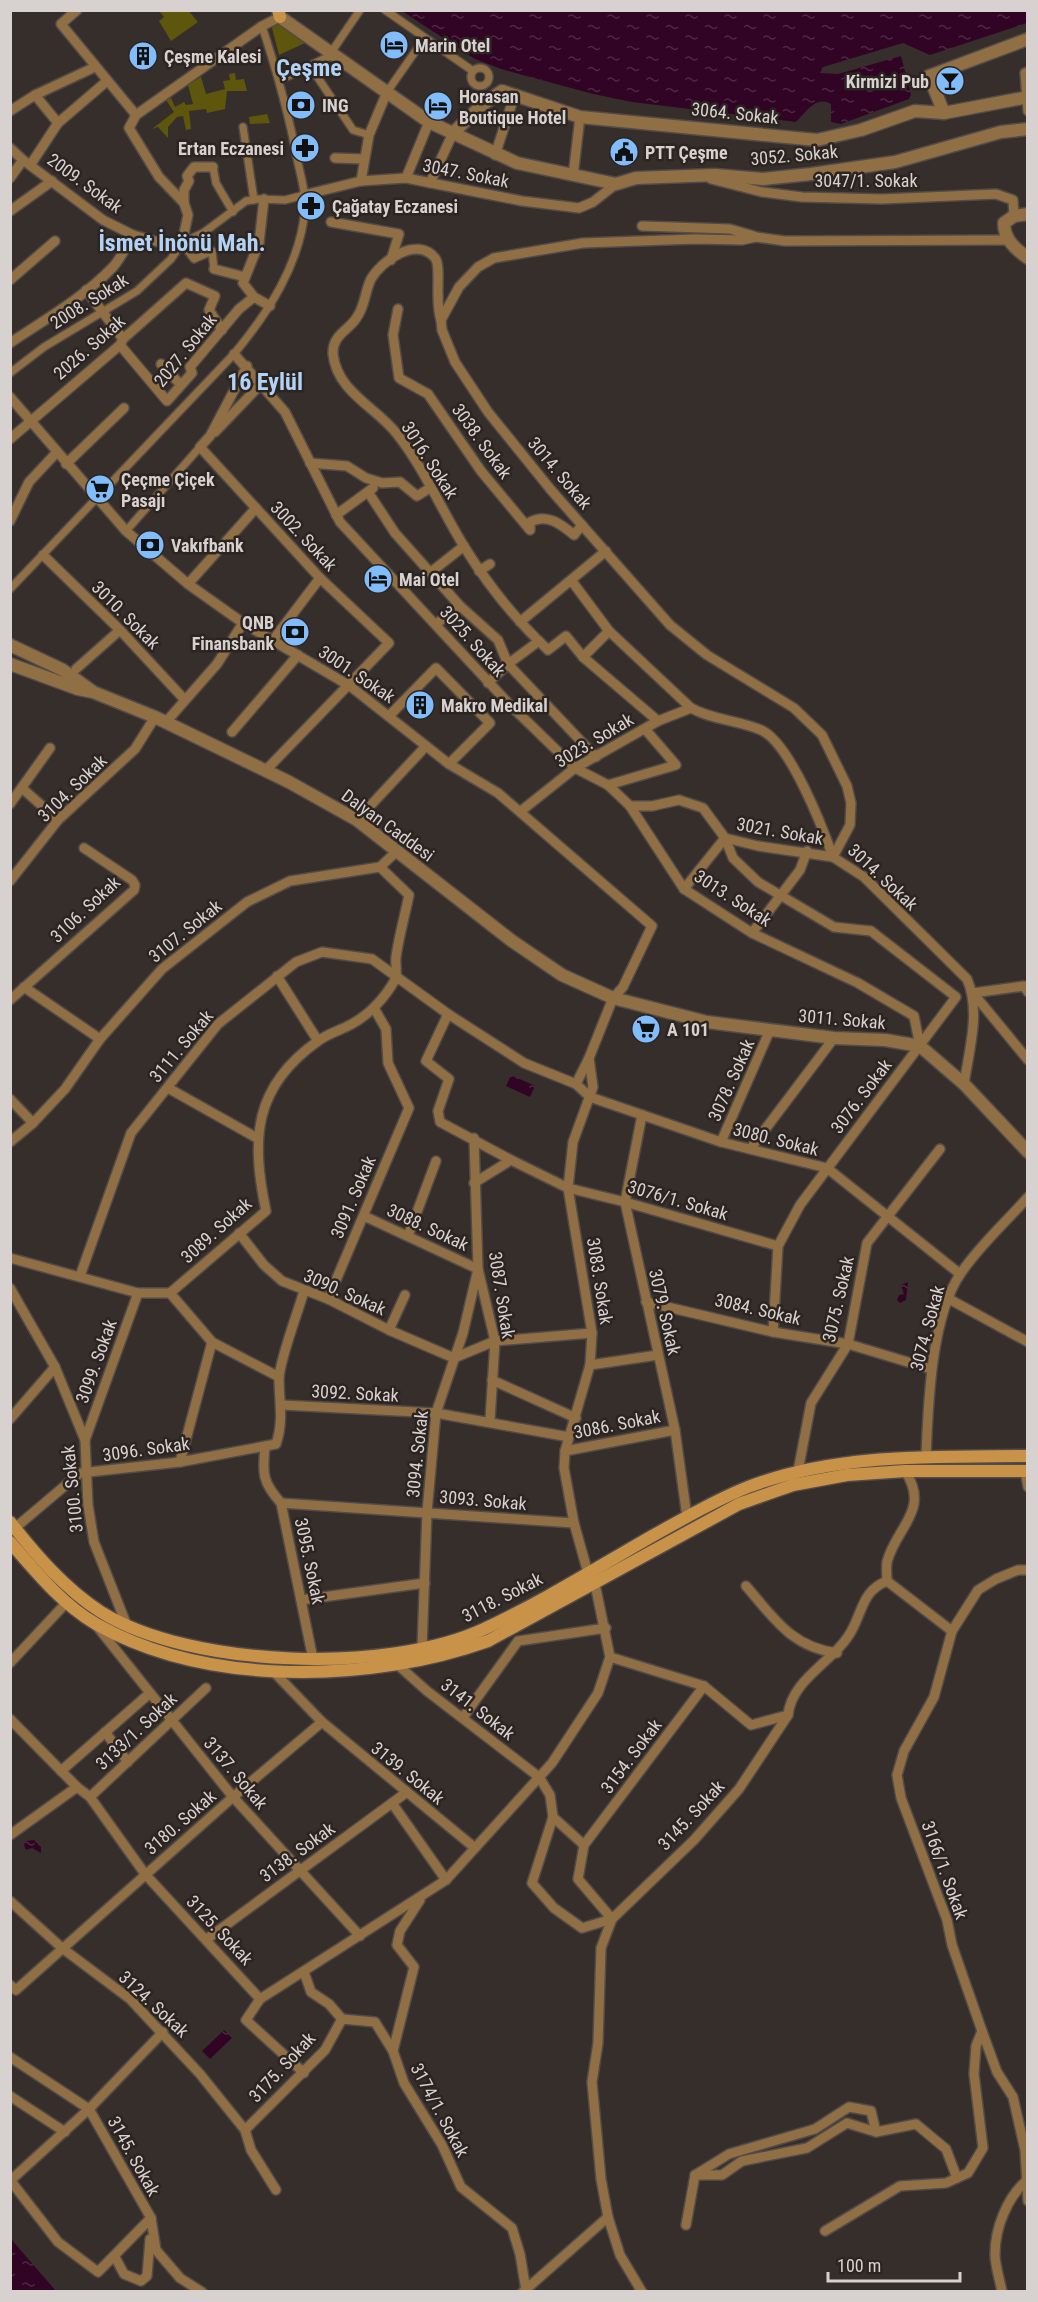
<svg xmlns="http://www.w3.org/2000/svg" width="1038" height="2302" font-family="'Roboto Condensed',sans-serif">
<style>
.grass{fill:url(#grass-tufts)}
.garden{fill:#5e560c}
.water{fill:url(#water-ripples)}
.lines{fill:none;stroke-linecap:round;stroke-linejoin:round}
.pedestrian-casing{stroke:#534b49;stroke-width:10}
.minor-casing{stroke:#534b49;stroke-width:12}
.tertiary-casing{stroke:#534b49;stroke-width:15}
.secondary-casing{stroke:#534b49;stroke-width:15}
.pedestrian{stroke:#916f44;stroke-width:7}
.minor{stroke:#916f44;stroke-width:9}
.tertiary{stroke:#916f44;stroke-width:12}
.secondary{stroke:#c99249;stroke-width:12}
.labels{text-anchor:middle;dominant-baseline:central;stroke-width:5;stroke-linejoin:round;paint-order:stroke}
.poi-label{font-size:18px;font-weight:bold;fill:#d7d1cf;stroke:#2c2421;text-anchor:start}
.street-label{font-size:18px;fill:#d7d1cf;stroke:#2c2421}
.district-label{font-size:24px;font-weight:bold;fill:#b2d3f6;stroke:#2c2421}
</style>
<defs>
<pattern id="grass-tufts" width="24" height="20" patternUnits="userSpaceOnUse" patternTransform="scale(1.5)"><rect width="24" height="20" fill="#5e560c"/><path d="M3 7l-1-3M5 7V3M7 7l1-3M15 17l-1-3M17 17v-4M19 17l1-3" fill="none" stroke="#746d2e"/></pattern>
<pattern id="water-ripples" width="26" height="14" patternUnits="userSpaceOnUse" patternTransform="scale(1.5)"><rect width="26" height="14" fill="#310425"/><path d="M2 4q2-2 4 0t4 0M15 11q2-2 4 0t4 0" fill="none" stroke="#4e2844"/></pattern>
</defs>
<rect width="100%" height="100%" fill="#362e2b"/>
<polygon class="grass" points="267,114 270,123 250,124 249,117"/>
<g class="garden">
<polygon points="188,10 198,22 171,41 159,21 164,17 159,11"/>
<polygon points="277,21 307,42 279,55 271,24"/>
<polygon points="235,73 236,80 244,79 247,91 227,91 225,109 207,113 206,109 189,111 191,129 186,130 183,116 177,117 168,127 168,138 158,127 152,129 174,112 166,100 171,98 175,107 184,102 186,105 193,104 188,85 201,77 206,94 225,89 223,81 230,80 229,74"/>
</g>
<g class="water">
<path d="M1027,10V23L930,55L903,43L823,67L820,73L838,74L901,56L911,94L909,99L841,124L831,122V104C816,95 806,112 796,122L632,102L593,94L504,70L475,59L402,11Z"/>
<polygon points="511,1075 535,1086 530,1097 506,1086"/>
<polygon points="908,1282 906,1300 900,1303 897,1300 899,1295 904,1294 901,1285"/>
<polygon points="34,1840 41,1847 41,1853 32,1848 26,1850 24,1845 26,1841"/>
<polygon points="224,2030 232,2038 210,2059 202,2051"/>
<polygon points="11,2239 56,2291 11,2291"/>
</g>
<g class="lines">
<g class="pedestrian-casing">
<g id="pedestrian">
<polyline points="385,10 473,71"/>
<polyline points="310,66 353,130 369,135"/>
<circle cx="480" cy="77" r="9"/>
<polyline points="280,80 328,57 360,10"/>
<polyline points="387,92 424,39"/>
<polyline points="243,127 254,200"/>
<polyline points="213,167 216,183 233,212"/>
<polyline points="182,243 194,259 212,251 214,269"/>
<polyline points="10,373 44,347 137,291 171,259 182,243 203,233 246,201 258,199 285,200 304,195"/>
<polyline points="126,531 200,447"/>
<path d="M10,589L234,354C268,313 301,263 305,208C306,193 301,177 298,163C289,115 277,72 262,26"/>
</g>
</g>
<g class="minor-casing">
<g id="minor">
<polyline points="77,10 61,24 136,115"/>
<polyline points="1028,72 1025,73 1028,111"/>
<polyline points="35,95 58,123"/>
<polyline points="10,111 35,95 95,67"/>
<polyline points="10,148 23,160 103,220 133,235 180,248"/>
<polyline points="495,155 515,94"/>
<polyline points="335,158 364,159"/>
<polyline points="31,164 58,123 107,81"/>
<polyline points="573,176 580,117"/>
<polyline points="10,178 23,160"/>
<polyline points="406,178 429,122"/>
<polyline points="711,179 762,192 802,197 882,199 996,194 1013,200 1014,216"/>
<polyline points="361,181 369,135 387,92"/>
<polyline points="430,183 453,133"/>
<polyline points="304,195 361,181 406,178 522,201 579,208 593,202 616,184"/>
<polyline points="264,199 259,243 243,283 254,297 270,306"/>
<polyline points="184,203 184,190 189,181 187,176 194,167 213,167"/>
<polyline points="10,211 52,181"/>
<polyline points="331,222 399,234 391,260"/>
<polyline points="642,226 730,229 754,236"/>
<polyline points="182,243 188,215 184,203 159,177 129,128 136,115 262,26 280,17"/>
<polyline points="214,269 245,277"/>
<polyline points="10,280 55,241"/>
<polyline points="86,290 123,339"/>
<path d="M398,309L393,335L399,378L428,394L481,471L530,530V522C547,513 561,524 574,535L582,525"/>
<path d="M441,320C434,302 442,266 435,258C417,236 382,260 371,279C365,291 365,306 357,317C350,330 332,334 333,354C337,392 376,407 397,434C424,468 442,511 465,548C488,585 516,620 548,650L566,636L583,657L658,721"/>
<path d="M10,343C46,319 83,298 113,267C121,258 127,245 133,235"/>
<polyline points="120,345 167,401 192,373 190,367 239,309 254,297"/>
<polyline points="234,354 285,412 340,522 509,704 575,768 608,785 630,806 684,889 752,933 858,983 914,1016 920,1046"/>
<polyline points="161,364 181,385"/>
<polyline points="247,366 210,436 200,447 320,578 389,643 266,770"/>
<polyline points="10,397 126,531 188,584 243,623 350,686 449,764 498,793 652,926 623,987 613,998 589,1058 593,1087 573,1142 568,1188 592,1333 590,1365 565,1451 564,1468 574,1523 588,1573"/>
<polyline points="215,432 261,384"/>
<polyline points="10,439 120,345 123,339 186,283 215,296 209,310 222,330"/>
<polyline points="310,463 347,466 366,478 382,483 400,482 417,496 430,488"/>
<polyline points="66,464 124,408"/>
<polyline points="368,492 395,533 460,606 498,640 508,664 596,757"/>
<polyline points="336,515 373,488"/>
<polyline points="10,521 29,482 57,452"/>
<polyline points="43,555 120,630 184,699"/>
<polyline points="479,571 490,564"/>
<polyline points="431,572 464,546"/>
<path d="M571,580L609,631L691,708C712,720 738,720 761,730C790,743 822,826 833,857"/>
<polyline points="188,584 256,508"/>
<polyline points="520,622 606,551"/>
<polyline points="436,624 460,606"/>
<polyline points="273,640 320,578"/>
<polyline points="583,657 609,631"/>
<polyline points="76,669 120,630"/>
<polyline points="488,683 508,664 539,641"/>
<polyline points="389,716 436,668 490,723 449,764"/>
<polyline points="166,722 217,664 243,623"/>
<polyline points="232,732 298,655"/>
<polyline points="608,785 676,765 645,729"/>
<polyline points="23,789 58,820"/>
<polyline points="10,804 50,748"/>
<path d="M630,806H652L679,800L703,808L725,838L758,846L833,857L864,877L967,979C981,1011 969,1050 964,1084"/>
<polyline points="521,811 575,768 658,721 691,708"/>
<polyline points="357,820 426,746"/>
<polyline points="725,838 733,858 758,882 834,927 871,931 956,997 800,1205 778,1246 773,1332"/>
<polyline points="833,857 850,825 851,803 847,786 822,735 794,708 707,655 670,625 551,490 488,412 455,362 442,330 441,320 459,287 478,267 494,258 583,243 695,239 742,240 756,237 785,241 1008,240"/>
<polyline points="380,867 397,851"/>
<polyline points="10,881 58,820 135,749 155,717"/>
<polyline points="684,889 725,838"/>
<polyline points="752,933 800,870 807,851"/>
<polyline points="277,976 318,1041"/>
<polyline points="24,987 100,1039"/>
<polyline points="973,993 1028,1060"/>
<polyline points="973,993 1024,986 1028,992"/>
<polyline points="10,1000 134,890 135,885 132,880 84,848"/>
<polyline points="448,1014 426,1061 449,1079 438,1111 440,1122 511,1160 474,1183"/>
<polyline points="576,1084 590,1097 721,1142 827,1168 960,1274"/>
<polyline points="168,1088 257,1138"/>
<polyline points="10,1099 33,1123"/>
<polyline points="642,1115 625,1202 675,1430 687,1517"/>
<polyline points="474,1138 478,1269 495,1341 490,1420"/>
<polyline points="10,1142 33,1123 65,1089 100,1039 162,969 247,902 290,881 380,867"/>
<polyline points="721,1142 770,1030"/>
<polyline points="751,1148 834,1038"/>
<polyline points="511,1160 568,1188 625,1202 778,1246"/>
<polyline points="364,1216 478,1269"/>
<polyline points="239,1233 264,1265 282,1281 328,1299 389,1330 454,1358"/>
<polyline points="408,1236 436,1161"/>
<path d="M10,1258L138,1293H170L266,1211C251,1139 253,1087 318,1041C326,1035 337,1031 346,1027C367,1017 384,999 395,980C398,973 395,965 396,957C399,936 405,915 409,895L380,867"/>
<polyline points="80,1276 131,1133 218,1024 296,962 322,952 372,959 448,1014 524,1063 576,1084 589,1058"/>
<polyline points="10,1288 55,1367 85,1440 88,1505 94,1542 127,1626"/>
<polyline points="170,1293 212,1342 279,1377"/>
<polyline points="328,1299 409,1108 388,1063 386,1029 374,1008"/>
<polyline points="949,1299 1028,1342"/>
<polyline points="646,1302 773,1332 848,1344 931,1369"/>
<polyline points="389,1330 405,1295"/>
<polyline points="454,1358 495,1341 592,1333"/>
<polyline points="590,1365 658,1355"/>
<polyline points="492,1380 576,1418"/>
<polyline points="282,1405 436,1413 569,1437"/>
<polyline points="10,1419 55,1367"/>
<polyline points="85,1440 138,1293"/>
<path d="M265,1447C262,1474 263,1483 281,1503L313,1659"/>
<polyline points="565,1451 675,1430"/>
<path d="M926,1457C928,1405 931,1316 961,1273C979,1246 1006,1222 1028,1197"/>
<polyline points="180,1462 212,1342"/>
<polyline points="798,1471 811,1403 848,1344 867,1243 940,1149"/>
<polyline points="1025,1471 1028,1487"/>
<polyline points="281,1503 574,1523"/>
<path d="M15,1528L80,1473L180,1462L276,1444C284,1421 279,1401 279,1378C280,1359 298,1312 304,1291"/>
<polyline points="1028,1570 1018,1570 996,1579 978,1590 952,1631 934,1697 904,1751 897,1775 901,1798 947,1920 952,1945 982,2031 997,2072 1013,2097 1025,2150 1028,2201"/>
<path d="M887,1581C887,1576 886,1568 887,1562C896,1527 931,1510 905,1471"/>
<polyline points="887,1581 952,1631"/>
<path d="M746,1586C774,1618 791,1647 837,1653"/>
<polyline points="301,1600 425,1583"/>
<polyline points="96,1625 233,1797 360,1936"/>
<polyline points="422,1648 427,1512 436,1413 463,1333 478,1269"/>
<polyline points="610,1657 704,1686 751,1725 788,1715"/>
<polyline points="10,1663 67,1602"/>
<polyline points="399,1666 427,1691 539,1777 550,1795 553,1817 584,1845"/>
<polyline points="273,1671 322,1722 475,1848"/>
<polyline points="464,1716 518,1641 606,1628"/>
<polyline points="10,1719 77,1787 90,1797 145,1874 260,1999 446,1880 552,1763 598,1693 610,1657 595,1584"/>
<polyline points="105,1732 128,1762"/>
<polyline points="61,1771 150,1693"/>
<polyline points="90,1797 206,1688"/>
<polyline points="392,1803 446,1880"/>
<polyline points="553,1817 532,1883 554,1908 582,1928 612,1919 578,1879 584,1845 704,1686"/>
<polyline points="10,1835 77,1787"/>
<polyline points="420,1900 400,1931 397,1945 414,1967 393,2051 404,2083 442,2145 461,2187 512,2228 520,2254 526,2290"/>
<polyline points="10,1901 62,1948 130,1999 200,2074 245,2130 251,2150 276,2190"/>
<polyline points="207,1939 407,1792"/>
<polyline points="304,1972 311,1992 329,2004 342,2019"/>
<polyline points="10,1985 16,1990 233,1797 322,1722"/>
<polyline points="260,1999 246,2020 304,2073"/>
<polyline points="10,2057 89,2109 151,2218 156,2250 180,2278 202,2292"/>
<polyline points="10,2096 65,2132"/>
<polyline points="245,2130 325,2050 342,2019 375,2022 393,2051"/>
<polyline points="695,2175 729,2154 815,2129 849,2107 871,2111 876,2132"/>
<polyline points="10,2180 58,2242 98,2272 151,2218"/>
<polyline points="11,2180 89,2109 163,2032"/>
<polyline points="686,2225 695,2175 722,2175 742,2161 807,2148 847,2123 876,2132 916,2124 946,2149 957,2178"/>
<polyline points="825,2231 900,2186 946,2183 968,2173 983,2148 974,2074 976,2046 982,2031"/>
<polyline points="115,2257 124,2274 141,2281 147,2276 150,2239"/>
<polyline points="523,2292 608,2217"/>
<path d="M642,2292L620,2255L608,2217L601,2179L592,2082L598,2043L601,1948L612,1919L694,1840L739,1789L788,1715C792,1677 837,1661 853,1628C863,1608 864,1590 887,1581"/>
<path d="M1002,2292C1000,2280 995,2266 995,2254C995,2228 1007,2198 1026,2181"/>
</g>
</g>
<g class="tertiary-casing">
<g id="tertiary">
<polyline points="280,17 429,122 517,163 616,184 636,178 715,175 763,179 811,174 895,162 1001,132 1028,129"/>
<polyline points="944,113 929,76 1028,39"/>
<polyline points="453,133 482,105 502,91 580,117 817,140 861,130 915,111 944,113 1028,97"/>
<path d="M1028,214L1014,216L1004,223C1004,239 1015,249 1028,258"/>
<polyline points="10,645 63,670 92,691"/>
<polyline points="10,664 78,689 93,692 155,717 289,782 357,820 512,941 562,975 613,998 707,1022 834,1038 885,1040 920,1046 964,1084 1028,1152"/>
</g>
</g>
<g class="secondary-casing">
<g id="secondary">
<polyline points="278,10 280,17"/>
<path d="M10,1522C36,1555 65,1589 101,1612C191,1668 388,1674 484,1629C542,1602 598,1567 654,1535C685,1518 715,1500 748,1487C837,1453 933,1457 1028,1456"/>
<path d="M10,1542C36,1572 62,1604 96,1624C208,1687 370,1683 488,1641L739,1504L793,1485L847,1475L905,1471H1028"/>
</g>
</g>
<use href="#pedestrian" class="pedestrian"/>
<use href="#minor" class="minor"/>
<use href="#tertiary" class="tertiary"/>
<use href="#secondary" class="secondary"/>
</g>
<defs>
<g id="hotel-disc" transform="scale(1.5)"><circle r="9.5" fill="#81bdfa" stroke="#2c2421"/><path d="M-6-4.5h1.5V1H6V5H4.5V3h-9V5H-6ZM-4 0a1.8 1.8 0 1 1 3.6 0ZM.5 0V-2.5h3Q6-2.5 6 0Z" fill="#111"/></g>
<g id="building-disc" transform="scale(1.5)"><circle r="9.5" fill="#81bdfa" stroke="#2c2421"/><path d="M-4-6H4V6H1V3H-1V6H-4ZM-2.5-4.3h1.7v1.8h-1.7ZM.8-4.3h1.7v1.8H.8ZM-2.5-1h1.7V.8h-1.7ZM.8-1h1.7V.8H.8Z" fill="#111"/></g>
<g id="bar-disc" transform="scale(1.5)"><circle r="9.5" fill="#81bdfa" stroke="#2c2421"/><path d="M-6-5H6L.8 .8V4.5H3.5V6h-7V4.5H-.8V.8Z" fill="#111"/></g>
<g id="bank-disc" transform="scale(1.5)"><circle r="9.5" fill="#81bdfa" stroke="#2c2421"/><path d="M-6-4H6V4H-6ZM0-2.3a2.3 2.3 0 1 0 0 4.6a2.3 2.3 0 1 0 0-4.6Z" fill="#111"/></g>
<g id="pharmacy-disc" transform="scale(1.5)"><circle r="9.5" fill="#81bdfa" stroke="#2c2421"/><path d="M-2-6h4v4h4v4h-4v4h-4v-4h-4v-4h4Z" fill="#111"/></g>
<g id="civic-disc" transform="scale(1.5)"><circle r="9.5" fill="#81bdfa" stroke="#2c2421"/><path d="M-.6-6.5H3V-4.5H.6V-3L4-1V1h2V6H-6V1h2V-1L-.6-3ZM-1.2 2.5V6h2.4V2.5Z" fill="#111"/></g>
<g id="supermarket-disc" transform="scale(1.5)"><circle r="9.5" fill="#81bdfa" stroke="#2c2421"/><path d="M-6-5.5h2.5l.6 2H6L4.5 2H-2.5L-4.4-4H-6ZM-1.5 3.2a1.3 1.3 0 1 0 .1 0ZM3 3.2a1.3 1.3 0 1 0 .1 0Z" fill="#111"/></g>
</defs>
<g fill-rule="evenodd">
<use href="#hotel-disc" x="394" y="45"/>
<use href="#building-disc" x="143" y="56"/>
<use href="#bar-disc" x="950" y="81"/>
<use href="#bank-disc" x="301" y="105"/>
<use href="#hotel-disc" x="438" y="106"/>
<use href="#pharmacy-disc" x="305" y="148"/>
<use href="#civic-disc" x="624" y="152"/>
<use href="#pharmacy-disc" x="311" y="206"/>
<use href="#supermarket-disc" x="100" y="489"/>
<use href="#bank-disc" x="150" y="545"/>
<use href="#hotel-disc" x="378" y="579"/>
<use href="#bank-disc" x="295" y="632"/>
<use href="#building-disc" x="420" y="705"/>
<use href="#supermarket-disc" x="646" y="1029"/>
</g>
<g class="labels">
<g class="poi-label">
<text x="415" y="45">Marin Otel</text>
<text x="164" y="56">Çeşme Kalesi</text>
<text x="929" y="81" text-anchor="end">Kirmizi Pub</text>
<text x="459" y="96">Horasan<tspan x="459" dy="21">Boutique Hotel</tspan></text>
<text x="322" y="105">ING</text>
<text x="284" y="148" text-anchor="end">Ertan Eczanesi</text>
<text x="645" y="152">PTT Çeşme</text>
<text x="332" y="206">Çağatay Eczanesi</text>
<text x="121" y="479">Çeçme Çiçek<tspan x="121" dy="21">Pasajı</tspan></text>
<text x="171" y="545">Vakıfbank</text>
<text x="399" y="579">Mai Otel</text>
<text x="274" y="622" text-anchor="end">QNB<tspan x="274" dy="21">Finansbank</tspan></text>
<text x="441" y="705">Makro Medikal</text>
<text x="667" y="1029">A 101</text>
</g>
<g class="street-label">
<text transform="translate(735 113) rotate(6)">3064. Sokak</text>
<text transform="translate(794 155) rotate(-5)">3052. Sokak</text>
<text transform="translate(466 173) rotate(11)">3047. Sokak</text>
<text x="866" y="180">3047/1. Sokak</text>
<text transform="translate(85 183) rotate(36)">2009. Sokak</text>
<text transform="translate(89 301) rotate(-32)">2008. Sokak</text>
<text transform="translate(89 347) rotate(-41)">2026. Sokak</text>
<text transform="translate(185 350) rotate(-51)">2027. Sokak</text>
<text transform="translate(482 441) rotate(54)">3038. Sokak</text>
<text transform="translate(430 460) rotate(57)">3016. Sokak</text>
<text transform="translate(560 473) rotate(50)">3014. Sokak</text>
<text transform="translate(304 536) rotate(47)">3002. Sokak</text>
<text transform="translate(126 615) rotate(45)">3010. Sokak</text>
<text transform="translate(473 641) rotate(48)">3025. Sokak</text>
<text transform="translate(357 674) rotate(34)">3001. Sokak</text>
<text transform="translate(594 740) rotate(-31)">3023. Sokak</text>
<text transform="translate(72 788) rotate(-44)">3104. Sokak</text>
<text transform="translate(388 825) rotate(36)">Dalyan Caddesi</text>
<text transform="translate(780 831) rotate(10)">3021. Sokak</text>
<text transform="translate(883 877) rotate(43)">3014. Sokak</text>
<text transform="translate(733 898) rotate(33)">3013. Sokak</text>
<text transform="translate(85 909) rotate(-43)">3106. Sokak</text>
<text transform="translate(185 931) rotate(-39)">3107. Sokak</text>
<text transform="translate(842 1019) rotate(5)">3011. Sokak</text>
<text transform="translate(181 1046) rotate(-50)">3111. Sokak</text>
<text transform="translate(731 1080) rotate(-66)">3078. Sokak</text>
<text transform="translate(861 1096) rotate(-53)">3076. Sokak</text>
<text transform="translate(776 1139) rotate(14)">3080. Sokak</text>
<text transform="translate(353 1197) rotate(-67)">3091. Sokak</text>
<text transform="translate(678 1200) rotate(16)">3076/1. Sokak</text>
<text transform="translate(428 1227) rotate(25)">3088. Sokak</text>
<text transform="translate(216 1230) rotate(-42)">3089. Sokak</text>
<text transform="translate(600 1281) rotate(81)">3083. Sokak</text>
<text transform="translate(345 1292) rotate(24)">3090. Sokak</text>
<text transform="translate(502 1295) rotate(81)">3087. Sokak</text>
<text transform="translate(838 1299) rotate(-77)">3075. Sokak</text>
<text transform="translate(758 1309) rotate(13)">3084. Sokak</text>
<text transform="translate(665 1312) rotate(77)">3079. Sokak</text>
<text transform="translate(927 1328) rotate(-75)">3074. Sokak</text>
<text transform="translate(96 1361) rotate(-70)">3099. Sokak</text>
<text transform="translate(355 1393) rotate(3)">3092. Sokak</text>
<text transform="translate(617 1424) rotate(-11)">3086. Sokak</text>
<text transform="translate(146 1449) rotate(-8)">3096. Sokak</text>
<text transform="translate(417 1454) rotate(-84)">3094. Sokak</text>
<text transform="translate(72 1489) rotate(-96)">3100. Sokak</text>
<text transform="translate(483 1500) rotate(5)">3093. Sokak</text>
<text transform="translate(310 1561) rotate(78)">3095. Sokak</text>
<text transform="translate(502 1597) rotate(-27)">3118. Sokak</text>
<text transform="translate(478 1709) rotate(38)">3141. Sokak</text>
<text transform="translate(136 1731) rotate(-43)">3133/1. Sokak</text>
<text transform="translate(631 1756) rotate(-53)">3154. Sokak</text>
<text transform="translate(236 1773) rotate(50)">3137. Sokak</text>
<text transform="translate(408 1773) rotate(39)">3139. Sokak</text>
<text transform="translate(691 1815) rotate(-47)">3145. Sokak</text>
<text transform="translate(180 1822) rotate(-41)">3180. Sokak</text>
<text transform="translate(297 1852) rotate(-36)">3138. Sokak</text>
<text transform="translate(945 1870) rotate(70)">3166/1. Sokak</text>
<text transform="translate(220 1930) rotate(47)">3125. Sokak</text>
<text transform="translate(154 2004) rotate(43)">3124. Sokak</text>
<text transform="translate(282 2067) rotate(-47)">3175. Sokak</text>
<text transform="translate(440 2110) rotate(62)">3174/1. Sokak</text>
<text transform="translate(134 2156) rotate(61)">3145. Sokak</text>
</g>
<g class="district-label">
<text x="309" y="68">Çeşme</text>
<text x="182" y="243">İsmet İnönü Mah.</text>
<text x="265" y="382">16 Eylül</text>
</g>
</g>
<rect width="1038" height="2302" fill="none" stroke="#d7d1cf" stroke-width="24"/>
<path d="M828 2272v9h132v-9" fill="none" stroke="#d7d1cf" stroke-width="3"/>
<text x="837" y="2272" font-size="18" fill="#d7d1cf" stroke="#2c2421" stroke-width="4.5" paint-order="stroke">100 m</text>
</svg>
